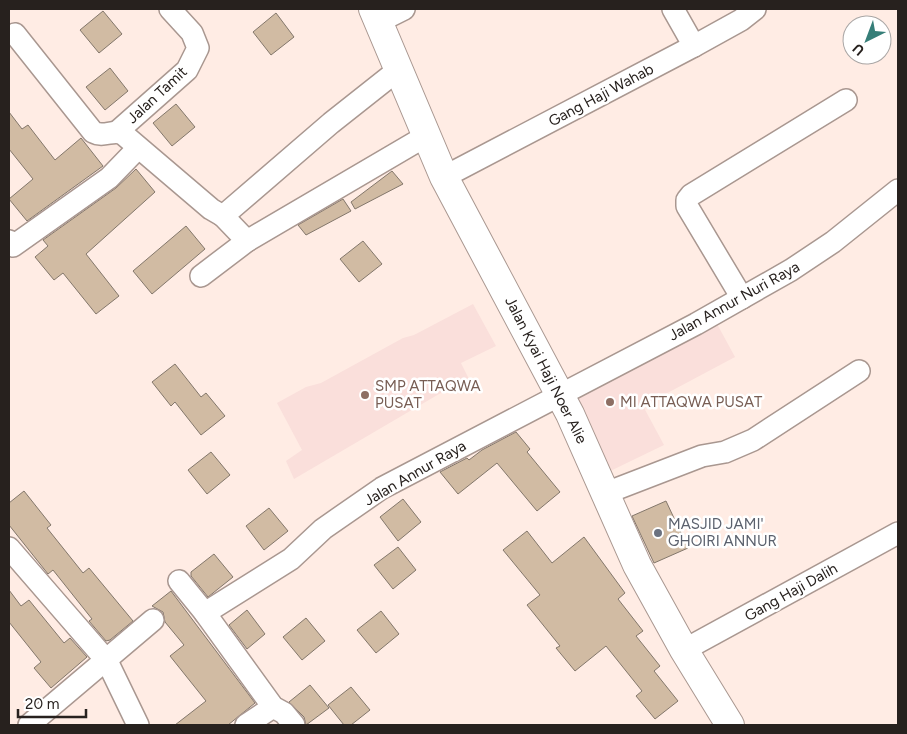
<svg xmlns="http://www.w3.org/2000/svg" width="907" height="734" font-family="Figtree,sans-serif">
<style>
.education{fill:#fadfdb}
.building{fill:#d1bba3;stroke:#83776b}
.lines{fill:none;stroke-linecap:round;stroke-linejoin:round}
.minor-casing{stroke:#a99790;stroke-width:24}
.tertiary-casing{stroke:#a99790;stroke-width:30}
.minor{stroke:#fff;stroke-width:21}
.tertiary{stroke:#fff;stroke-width:28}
.education-dot{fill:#8d6e63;stroke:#fff;stroke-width:2}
.worship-dot{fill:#6b7280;stroke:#fff;stroke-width:2}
.labels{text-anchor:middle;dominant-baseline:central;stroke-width:5;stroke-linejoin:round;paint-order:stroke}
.street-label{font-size:15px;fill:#27211e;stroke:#fff}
.education-label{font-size:15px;fill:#785e54;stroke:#fff;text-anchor:start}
.worship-label{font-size:15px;fill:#5b616d;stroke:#fff;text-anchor:start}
</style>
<rect width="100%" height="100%" fill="#ffece4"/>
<g class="education">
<polygon points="473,304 496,346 461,363 469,379 451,387 294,479 286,461 302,450 277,403 306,387 321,383 403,338 414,335"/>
<polygon points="717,324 735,357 643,406 664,445 600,476 565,397"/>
</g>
<g class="building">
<polygon points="103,11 122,34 99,53 80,30"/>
<polygon points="276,13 294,37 271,55 253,32"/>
<polygon points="110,68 128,91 105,110 86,87"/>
<polygon points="176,104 195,127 172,146 153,123"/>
<polygon points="9,112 22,129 28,125 55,160 81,138 103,166 27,221 9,199 33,179 9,149"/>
<polygon points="136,169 155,192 86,254 119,296 96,314 63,273 54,280 35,257 48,246 43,240 116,188"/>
<polygon points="392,171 403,184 355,209 351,202"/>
<polygon points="343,199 351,211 306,235 298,225"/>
<polygon points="186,226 205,249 152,294 133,271"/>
<polygon points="363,241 382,264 359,282 340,259"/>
<polygon points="175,364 201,397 206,393 225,416 201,435 175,402 171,406 152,382"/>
<polygon points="516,432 530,449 527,452 560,492 537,511 497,463 458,494 440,472 467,458 469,460 482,450"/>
<polygon points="211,452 230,475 207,494 188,470"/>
<polygon points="24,491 51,525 47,528 83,573 89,568 133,621 110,640 106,641 89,621 92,619 53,570 48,574 9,525 9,503"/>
<polygon points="403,499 421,522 398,541 380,517"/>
<polygon points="666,501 688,548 654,563 632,516"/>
<polygon points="269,508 288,531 264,550 246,526"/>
<polygon points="527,531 552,563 584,537 625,593 618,599 643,631 636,636 660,666 654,671 678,701 655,719 636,696 642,691 606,646 575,671 556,648 560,646 527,605 540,595 503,550"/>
<polygon points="398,547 416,570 393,589 374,565"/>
<polygon points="214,554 233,577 208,597 191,576 191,572"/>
<polygon points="9,590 21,606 29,600 64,643 70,638 87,657 51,688 34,668 41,662 9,622"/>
<polygon points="171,591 255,703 228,725 175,725 206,701 170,656 184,645 165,622 163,612 152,606"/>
<polygon points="247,610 265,634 247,649 229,625"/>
<polygon points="381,611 399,634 376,653 357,630"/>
<polygon points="306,618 325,641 302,660 283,637"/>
<polygon points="310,685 329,708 306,725 304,717 289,702"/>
<polygon points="351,687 370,710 351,725 344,725 328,705"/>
</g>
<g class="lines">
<g class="minor-casing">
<g id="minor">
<polyline points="673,9 694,46"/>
<polyline points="380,21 404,9"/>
<path d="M15,34L93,132C104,138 113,129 123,134L211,209L223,216L331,123L398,70"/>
<polyline points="118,131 187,70 198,48 192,33 170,9"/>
<polyline points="444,177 694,46 741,20 755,9"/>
<polyline points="223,216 247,241 426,136"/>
<polyline points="9,241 13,246 109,178 138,148"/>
<polyline points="201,276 247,241"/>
<polyline points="742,298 687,206 687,200 691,195 846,100"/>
<polyline points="606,493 702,456 725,452 753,440 859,371"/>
<polyline points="9,548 107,661 138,725"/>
<polyline points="179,581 205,613 273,707 284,713 294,725"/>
<polyline points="205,613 291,559 323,529 382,488 696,324 791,270 833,242 898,190"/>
<polyline points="684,650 898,533"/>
<polyline points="29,725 153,620"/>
<polyline points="246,725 273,707"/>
</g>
</g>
<g class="tertiary-casing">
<polyline id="tertiary" points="373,9 444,177 570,414 637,565 684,650 730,725"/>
</g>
<use href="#minor" class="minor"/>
<use href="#tertiary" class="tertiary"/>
</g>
<g class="education-dot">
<circle cx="365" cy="395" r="5"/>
<circle cx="610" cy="402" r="5"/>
</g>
<circle class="worship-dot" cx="658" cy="533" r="5"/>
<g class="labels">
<g class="street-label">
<text transform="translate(157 95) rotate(-43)">Jalan Tamit</text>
<text transform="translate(601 95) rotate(-28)">Gang Haji Wahab</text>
<text transform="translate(734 301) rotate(-29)">Jalan Annur Nuri Raya</text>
<text transform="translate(546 370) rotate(63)">Jalan Kyai Haji Noer Alie</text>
<text transform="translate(415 473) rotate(-30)">Jalan Annur Raya</text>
<text transform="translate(791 592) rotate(-29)">Gang Haji Dalih</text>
</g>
<g class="education-label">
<text x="375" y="386">SMP ATTAQWA<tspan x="375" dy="17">PUSAT</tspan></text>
<text x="620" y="402">MI ATTAQWA PUSAT</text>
</g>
<g class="worship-label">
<text x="668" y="524">MASJID JAMI'<tspan x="668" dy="17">GHOIRI ANNUR</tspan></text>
</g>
</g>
<rect width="907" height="734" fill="none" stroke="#27211e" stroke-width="20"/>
<g transform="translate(867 40) rotate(222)"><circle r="24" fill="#ffffff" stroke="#a9a6a5"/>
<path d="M0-4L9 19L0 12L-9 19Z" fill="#367e78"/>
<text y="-8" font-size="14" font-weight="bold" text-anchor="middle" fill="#27211e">U</text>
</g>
<path d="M18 709v8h68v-8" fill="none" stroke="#27211e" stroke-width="2.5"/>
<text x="25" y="709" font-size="15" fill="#27211e" stroke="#ffffff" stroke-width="4" paint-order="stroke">20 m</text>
</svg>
